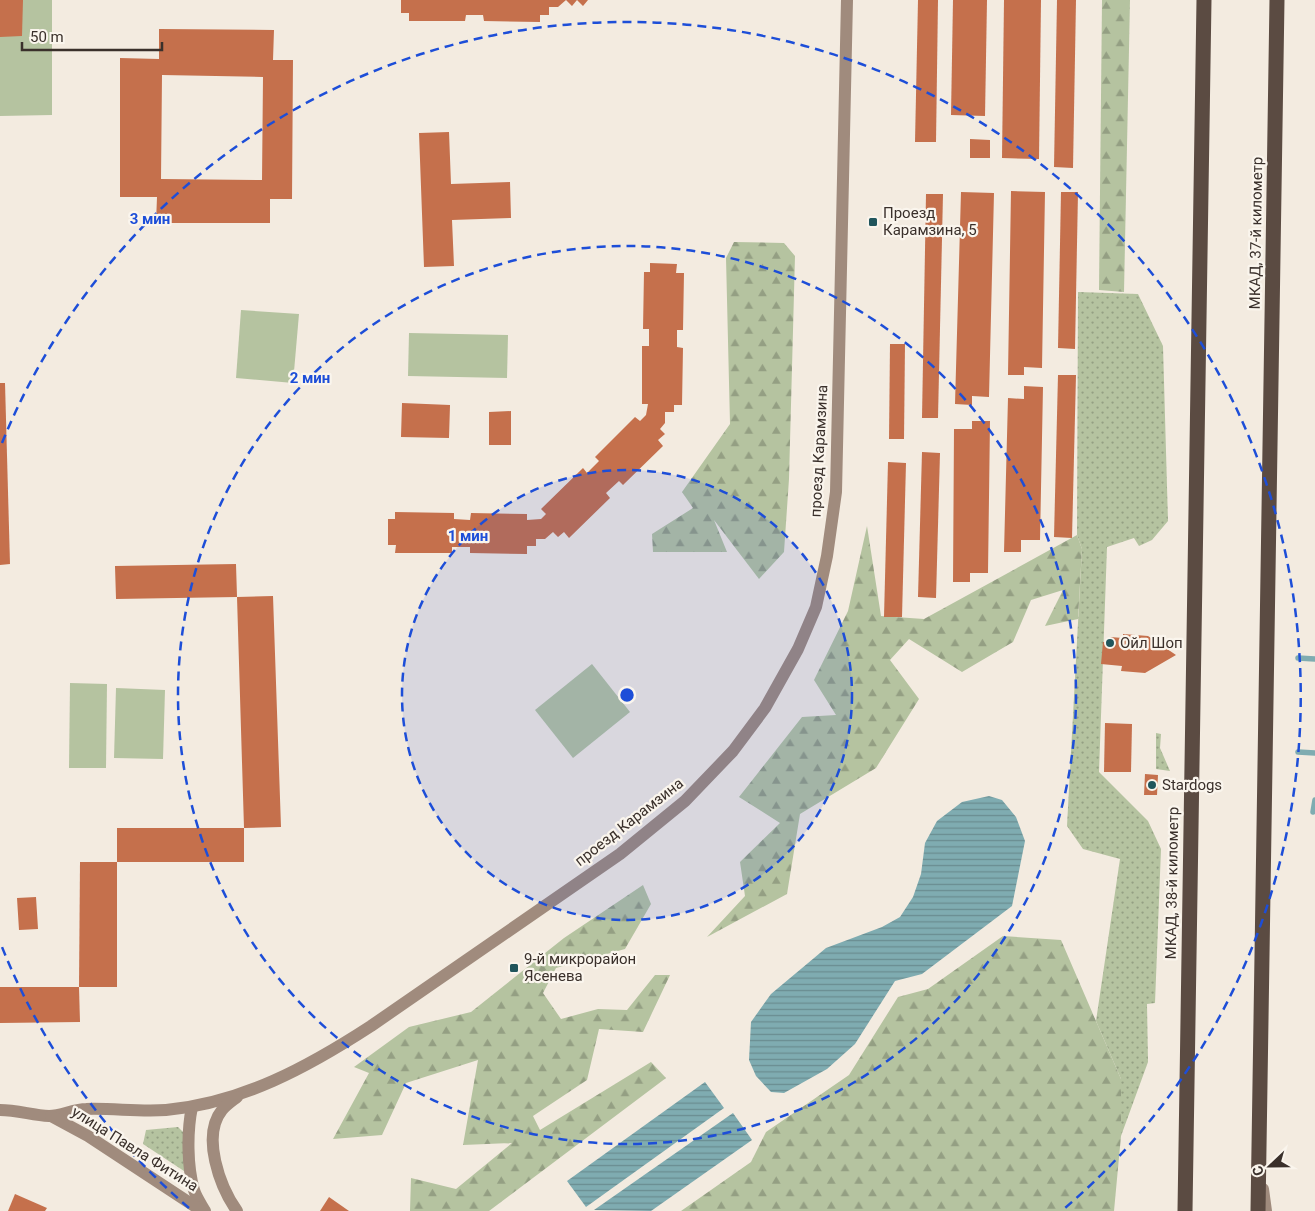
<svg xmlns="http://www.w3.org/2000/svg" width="1315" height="1211" font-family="Roboto,sans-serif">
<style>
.grass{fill:url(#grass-dots)}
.forest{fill:url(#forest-firs)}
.park{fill:#b5c3a0}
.water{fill:url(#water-rules)}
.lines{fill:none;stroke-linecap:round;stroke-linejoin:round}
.stream{stroke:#7facb1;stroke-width:5.5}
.building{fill:#c5704c;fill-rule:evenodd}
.secondary{stroke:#a08b7d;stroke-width:12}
.highway{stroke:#5b4b42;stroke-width:15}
.ring{fill:none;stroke:#1d4ed8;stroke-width:2.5;stroke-dasharray:9 6}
.poi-dot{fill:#20555c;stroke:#faf5ed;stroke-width:2}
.labels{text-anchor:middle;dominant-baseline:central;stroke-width:4.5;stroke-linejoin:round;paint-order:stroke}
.poi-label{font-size:15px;fill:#3a302b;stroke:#faf5ed;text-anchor:start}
.street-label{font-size:15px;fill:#3a302b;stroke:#faf5ed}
.centre{fill:#1d4ed8;stroke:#faf5ed;stroke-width:2.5}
.ring-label{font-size:15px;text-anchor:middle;font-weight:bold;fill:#1d4ed8;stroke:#faf5ed;stroke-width:4.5;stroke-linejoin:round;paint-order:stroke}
</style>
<defs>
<pattern id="grass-dots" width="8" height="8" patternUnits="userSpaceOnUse" patternTransform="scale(1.25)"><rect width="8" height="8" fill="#b5c3a0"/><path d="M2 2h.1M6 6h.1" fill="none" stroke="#949f83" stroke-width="1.8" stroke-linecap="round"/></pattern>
<pattern id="forest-firs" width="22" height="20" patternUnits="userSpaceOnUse" patternTransform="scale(1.25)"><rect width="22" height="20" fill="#b5c3a0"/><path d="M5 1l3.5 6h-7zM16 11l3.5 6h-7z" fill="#949f83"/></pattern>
<pattern id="water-rules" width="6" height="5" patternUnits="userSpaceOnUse" patternTransform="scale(1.25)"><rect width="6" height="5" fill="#7facb1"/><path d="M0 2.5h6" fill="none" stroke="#698c90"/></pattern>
</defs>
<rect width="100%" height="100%" fill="#f3ebe0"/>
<g class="grass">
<polygon points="1078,292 1138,294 1163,346 1168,521 1152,540 1139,546 1134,538 1107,547 1099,772 1148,821 1161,849 1155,1003 1147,1004 1148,1062 1121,1136 1121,1079 1096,1021 1120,859 1083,849 1067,826 1082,549 1077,535"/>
<polygon points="1156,733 1161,734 1160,748 1170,771 1156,769"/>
<polygon points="178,1127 184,1133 187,1173 143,1144 146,1130"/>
</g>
<g class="forest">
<polygon points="1102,0 1130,0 1124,292 1099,290"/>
<polygon points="734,242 784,243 795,256 789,479 784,552 759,579 714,520 727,552 653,552 652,534 693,508 682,492 730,424 726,258"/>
<polygon points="867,526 881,616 924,619 1077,535 1082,549 1078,619 1045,626 1063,590 1031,600 1013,642 962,672 909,639 890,660 919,699 876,768 800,814 787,894 707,937 745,896 740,862 780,823 739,797 802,717 836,715 814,680 848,611"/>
<polygon points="643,885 651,904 625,949 556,968 543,993 561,1019 598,1009 627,1010 655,975 670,975 643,1032 599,1029 587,1080 533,1116 540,1130 651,1062 666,1078 489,1211 410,1211 411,1178 456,1189 512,1143 463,1145 478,1060 406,1083 382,1135 333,1139 369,1073 354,1067 409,1027 471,1012 564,938"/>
<polygon points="1003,936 1061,940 1121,1079 1121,1136 1114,1211 681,1211 751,1162 766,1132 849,1075 898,997 928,989"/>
</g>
<g class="park">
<polygon points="0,0 52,0 52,115 0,116"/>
<polygon points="241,310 299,314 293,383 236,378"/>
<polygon points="409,333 508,335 507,378 408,376"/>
<polygon points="592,664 630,712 573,758 535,710"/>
<polygon points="70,683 107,684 106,768 69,768"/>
<polygon points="116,688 165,690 163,759 114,758"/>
</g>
<g class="water">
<polygon points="989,796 1002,800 1016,817 1025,841 1012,906 922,974 895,981 855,1044 827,1069 784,1093 771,1092 756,1076 749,1060 751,1022 771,994 826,948 882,927 900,917 913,897 921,874 925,843 937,821 962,802"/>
<polygon points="705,1082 724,1108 586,1207 567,1181"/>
<polygon points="733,1113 752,1140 651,1211 594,1210"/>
</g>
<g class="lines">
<g class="stream">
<polyline points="1298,658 1315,659"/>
<polyline points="1298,752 1315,753"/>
<polyline points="1313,812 1315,800"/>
</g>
</g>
<g class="building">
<polygon points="0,0 23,0 22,36 0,37"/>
<polygon points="401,0 588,0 583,6 577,0 572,6 566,0 558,7 549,7 549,15 540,15 540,22 484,21 483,15 466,15 465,21 409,21 409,13 401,13"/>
<polygon points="918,0 938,0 936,142 915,142"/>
<polygon points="953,0 987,0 985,116 951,115"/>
<polygon points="1004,0 1041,0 1039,159 1002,158"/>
<polygon points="1057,0 1076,0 1073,168 1054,167"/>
<path d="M159,29L274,30L273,60H293L292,199H270V223H156L157,197H120V58L159,59ZM162,75L263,77L262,180L161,179Z"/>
<polygon points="449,132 451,184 510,182 511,218 452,220 454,266 424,267 419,133"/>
<polygon points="970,139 990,140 990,158 970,158"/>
<polygon points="1011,191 1045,192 1042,368 1024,367 1024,375 1008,375"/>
<polygon points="961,192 994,193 989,397 972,396 972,405 955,404"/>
<polygon points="1061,192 1078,192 1075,349 1058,348"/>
<polygon points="926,194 943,194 938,418 922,418"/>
<polygon points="650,263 677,264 676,273 684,273 683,330 677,330 677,347 683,348 682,405 674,405 674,412 665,412 665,423 660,429 665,434 658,440 663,446 623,485 619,481 606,493 610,498 569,538 564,532 558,537 553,532 545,539 536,539 536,546 527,546 527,554 470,553 470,547 452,547 452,553 395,553 396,545 388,545 388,519 395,519 395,512 454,513 454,519 470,520 471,513 527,514 527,520 541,519 546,514 541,509 583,468 587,473 599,461 595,457 635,417 640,421 646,415 648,404 642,404 642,346 649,346 649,329 643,329 644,272 650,272"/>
<polygon points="890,344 905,344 904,439 889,439"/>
<polygon points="1058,375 1076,375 1072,538 1054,537"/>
<polygon points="0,383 5,383 10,564 0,565"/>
<polygon points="1024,386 1043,387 1040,540 1021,540 1021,552 1004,552 1008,398 1024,399"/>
<polygon points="402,403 450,405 449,438 401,437"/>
<polygon points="511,411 511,445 489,445 489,412"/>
<polygon points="972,421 990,421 988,573 970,573 970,582 953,582 954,429 972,429"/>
<polygon points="922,452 940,453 936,598 918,597"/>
<polygon points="888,462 906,463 902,617 884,617"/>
<polygon points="236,564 237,597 116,599 115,566"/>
<polygon points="273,596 281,827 244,828 244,862 117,862 117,828 244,828 237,597"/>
<polygon points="1123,634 1148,636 1176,655 1145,673 1121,671 1122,666 1101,664 1103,642 1109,642 1110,637 1123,638"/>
<polygon points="1105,723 1132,724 1131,772 1104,772"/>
<polygon points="1145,774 1158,775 1157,795 1144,795"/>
<polygon points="80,862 117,862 117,987 79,987"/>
<polygon points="36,897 38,929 19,930 17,898"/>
<polygon points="0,987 79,987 80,1022 0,1023"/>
<polygon points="15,1194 47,1208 45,1211 8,1211"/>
<polygon points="329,1197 349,1211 320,1211"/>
</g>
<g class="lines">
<g class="secondary">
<path d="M192,1107C187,1131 187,1166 194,1190C196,1197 201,1204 205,1211"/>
<path d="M0,1110C17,1110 32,1115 49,1116C61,1116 74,1109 86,1109C113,1108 139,1112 166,1110C242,1103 308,1067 371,1026L620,854L685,801L733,751L765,708L798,649L816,607L827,556L836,492L847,0"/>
<polyline points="51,1116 88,1136 202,1211"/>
<polyline points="1263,1189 1266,1211"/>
<path d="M237,1211C220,1187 201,1136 222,1110C226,1105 232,1101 237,1097"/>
</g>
<g class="highway">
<polyline points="1185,1211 1204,0"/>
<polyline points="1258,1211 1277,0"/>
</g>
</g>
<circle cx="627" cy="695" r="225" fill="#1d4ed8" fill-opacity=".12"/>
<g class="ring">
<circle cx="627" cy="695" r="225"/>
<circle cx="627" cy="695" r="449"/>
<path d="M189 1208A674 674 0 0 1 2 947M2 443A674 674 0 1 1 1065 1208"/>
</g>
<g class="poi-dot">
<rect x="868" y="217" width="10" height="10" rx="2.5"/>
<circle cx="1110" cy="643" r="5"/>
<circle cx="1152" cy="785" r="5"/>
<rect x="509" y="963" width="10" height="10" rx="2.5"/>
</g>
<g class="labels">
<g class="poi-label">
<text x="883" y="213">Проезд<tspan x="883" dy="17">Карамзина, 5</tspan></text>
<text x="1120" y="643">Ойл Шоп</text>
<text x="1162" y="785">Stardogs</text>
<text x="524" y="959">9-й микрорайон<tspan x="524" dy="17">Ясенева</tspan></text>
</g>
<g class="street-label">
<text transform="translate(1256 233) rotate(-89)">МКАД, 37-й километр</text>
<text transform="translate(819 451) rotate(-87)">проезд Карамзина</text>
<text transform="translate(629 822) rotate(-38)">проезд Карамзина</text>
<text transform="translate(1172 883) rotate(-89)">МКАД, 38-й километр</text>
<text transform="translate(135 1149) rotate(32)">улица Павла Фитина</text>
</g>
</g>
<circle cx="627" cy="695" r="8" class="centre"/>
<g class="ring-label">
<text x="150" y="224">3 мин</text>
<text x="310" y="383">2 мин</text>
<text x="468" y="541">1 мин</text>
</g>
<g transform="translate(1270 1166) rotate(248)" stroke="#faf5ed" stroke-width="4" paint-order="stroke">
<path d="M0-4L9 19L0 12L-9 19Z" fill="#3a302b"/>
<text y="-8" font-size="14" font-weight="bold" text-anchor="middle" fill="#3a302b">С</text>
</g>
<path d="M22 42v8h140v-8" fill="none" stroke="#3a302b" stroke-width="2.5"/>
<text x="30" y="42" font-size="15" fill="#3a302b" stroke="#faf5ed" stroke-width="4" paint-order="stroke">50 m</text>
</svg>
